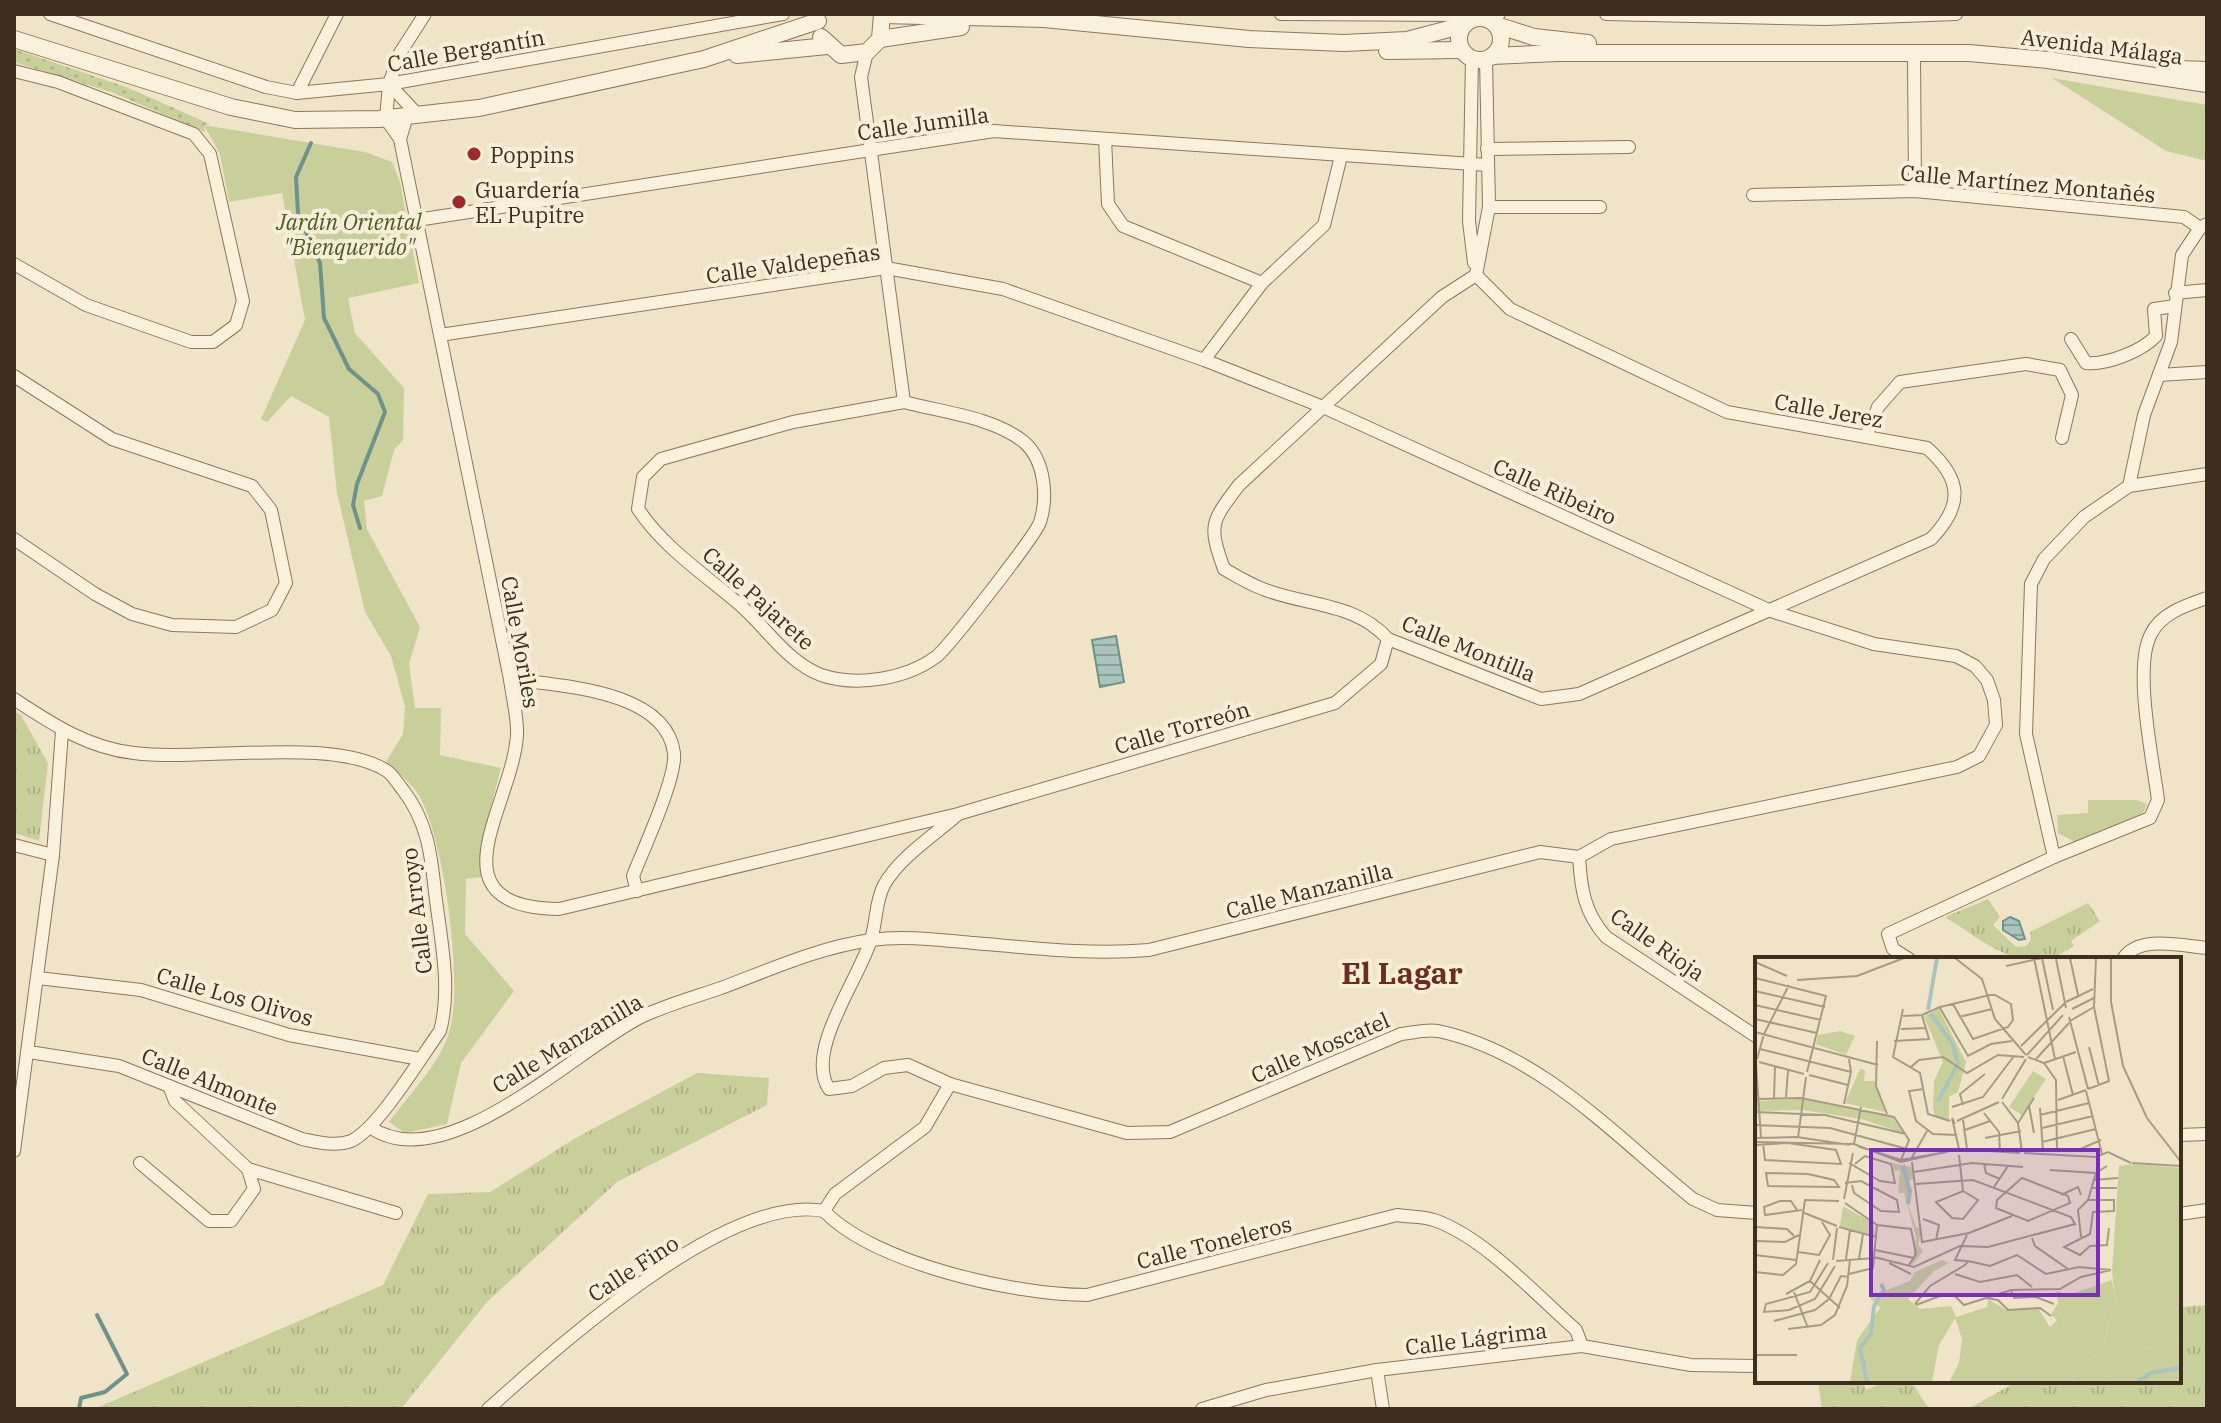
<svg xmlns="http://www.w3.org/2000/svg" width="2221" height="1423" font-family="'IBM Plex Serif',serif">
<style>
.grass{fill:url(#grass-tufts)}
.park{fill:#c9cf9b}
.garden{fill:url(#garden-dots)}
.water{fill:url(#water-rules);stroke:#6f938a;stroke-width:2}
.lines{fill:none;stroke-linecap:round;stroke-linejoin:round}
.stream{stroke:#6f938a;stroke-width:4}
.minor-casing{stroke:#8d765c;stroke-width:14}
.tertiary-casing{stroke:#8d765c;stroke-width:18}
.minor{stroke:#faf1dc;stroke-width:12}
.tertiary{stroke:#faf1dc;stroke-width:16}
.poi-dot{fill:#9e2a2b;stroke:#f7eed8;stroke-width:3}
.labels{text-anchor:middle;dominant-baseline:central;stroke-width:8;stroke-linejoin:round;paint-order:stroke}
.street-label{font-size:22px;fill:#3d2e20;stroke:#f7eed8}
.poi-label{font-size:22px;fill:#3d2e20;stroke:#f7eed8;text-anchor:start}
.park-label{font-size:22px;font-style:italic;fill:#4d5a26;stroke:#f7eed8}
.district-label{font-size:30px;font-weight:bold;fill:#6b2e1e;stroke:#f7eed8}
.inset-river{fill:none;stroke:#a9c4bc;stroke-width:4}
.inset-road{fill:none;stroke:#a89b85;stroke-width:2}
.view{fill:#7b2cbf;fill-opacity:0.15;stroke:#7b2cbf;stroke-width:4}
.inset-edge{fill:none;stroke:#3d2e20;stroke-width:4}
</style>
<defs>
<pattern id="grass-tufts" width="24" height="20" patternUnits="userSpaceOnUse" patternTransform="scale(2)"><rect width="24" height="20" fill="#c9cf9b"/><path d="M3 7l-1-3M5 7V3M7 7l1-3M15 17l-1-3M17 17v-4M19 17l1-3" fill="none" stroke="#aeb285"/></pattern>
<pattern id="garden-dots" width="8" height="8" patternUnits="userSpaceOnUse" patternTransform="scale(2)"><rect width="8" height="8" fill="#c9cf9b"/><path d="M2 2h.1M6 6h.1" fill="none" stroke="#aeb285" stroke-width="1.8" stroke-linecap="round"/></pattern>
<pattern id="water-rules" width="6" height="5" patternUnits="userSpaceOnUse" patternTransform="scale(2)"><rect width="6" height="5" fill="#a9c4bc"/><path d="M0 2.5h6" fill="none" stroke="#8ba098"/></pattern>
</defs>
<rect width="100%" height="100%" fill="#f0e4c8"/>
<g class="grass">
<polygon points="14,711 21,715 48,763 39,841 14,833"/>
<path d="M1988,899L2000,917L1993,925L2016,947L2026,946L2031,940L2030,932L2088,903L2100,921L2071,941L2074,946C2025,980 1988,944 1945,917Z"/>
<polygon points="697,1073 769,1078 767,1105 617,1182 487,1302 401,1409 94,1409 383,1285 428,1194 490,1192 574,1139"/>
<polygon points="2207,1305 2207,1409 1968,1409 2018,1381 2179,1381 2179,1307"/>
<polygon points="1818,1381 1863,1381 1866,1390 1887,1381 1911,1381 1929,1409 1822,1409"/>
</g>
<g class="park">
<polygon points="2052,78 2207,105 2207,161 2166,151"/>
<path d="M204,125L365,152L392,162L400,182L419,283L348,298L355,333L404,388L403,440L394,450L382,496L364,501L367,529L420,627L409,664L415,708H441L440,755L501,768L481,845L482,877L466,879L465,934L514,991L461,1063L447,1124L405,1133L389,1122C410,1093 444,1060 451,1025C462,975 444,841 420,797C413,784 397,772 386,762L403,734L405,707L391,656L365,612L337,493L329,417L291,396L267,422L261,419L305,320L282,193L229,202L220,154Z"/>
<polygon points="2088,800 2137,800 2147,804 2143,813 2075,842 2058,833 2057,815 2088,813"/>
</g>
<polygon class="garden" points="14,49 126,87 210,124 204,125 205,132 111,92 14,62"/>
<g class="water">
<polygon points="1116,636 1124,682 1100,687 1092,640"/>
<polygon points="2010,917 2019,921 2025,939 2019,940 2003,930 2003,921"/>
</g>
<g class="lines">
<g class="stream">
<polyline points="311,143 296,177 298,214 320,263 324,318 349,369 378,394 385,412 357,484 353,505 360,528"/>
<polyline points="79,1409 81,1398 105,1392 127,1374 97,1315"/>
</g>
<g class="minor-casing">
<g id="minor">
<polyline points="50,14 266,87 297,93 389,84 783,14"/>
<polyline points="1281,14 1464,15 1470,20"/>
<polyline points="1606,14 1825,19 1956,14"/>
<polyline points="1484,18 1499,14"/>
<polyline points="867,52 861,77 904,402"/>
<polyline points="1914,53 1915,191"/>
<polyline points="1472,59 1469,221 1474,263"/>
<polyline points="14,71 58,82 194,134 210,154 243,301 236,325 213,342 191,342 86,305 14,264"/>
<polyline points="389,84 400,53 425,14"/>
<polyline points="297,93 337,14"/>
<path d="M407,116L400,139L510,679C512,697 518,717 517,735C513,805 428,907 559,909L958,814L1335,703L1381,664L1388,639"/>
<polyline points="400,139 386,119 389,84 418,115"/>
<polyline points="1105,139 1108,204 1123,226 1262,283"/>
<polyline points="1487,149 1629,147"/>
<polyline points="1753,195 1915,191 2184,217 2200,228"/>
<polyline points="1489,207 1600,207"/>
<polyline points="417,220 994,131 1487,165"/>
<path d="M1476,275L1510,309L1727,412L1927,448C1962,479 1964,505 1931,539L1579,694L1541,699L1388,639C1355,602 1306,606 1263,589C1249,584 1237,576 1224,569C1208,525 1211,522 1239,485L1442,297Z"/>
<polyline points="1476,275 1489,207 1486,59"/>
<polyline points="2175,293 2207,290"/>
<path d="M2071,339L2086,363C2107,365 2142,351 2156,336L2154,309L2175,306"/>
<polyline points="1204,360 1262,283 1324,225 1341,156"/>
<polyline points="2159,375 2207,372"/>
<polyline points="14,376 112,439 252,486 271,510 286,583 272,610 236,627 172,625 132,614 95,594 14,539"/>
<path d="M904,402C941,412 993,417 1024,442C1045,460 1048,497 1040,522C1036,535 950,645 937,656C907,679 857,687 821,675C787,662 766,627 739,604C704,574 663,547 638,509L643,477L661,459L793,422Z"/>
<polyline points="1866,437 1878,407 1900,382 2026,364 2060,370 2072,395 2062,438"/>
<polyline points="2129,486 2207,474"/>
<path d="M510,679C557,686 666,689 674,753C677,777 643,850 633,876L637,891"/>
<path d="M14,699C52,724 88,748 134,753C201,762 333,736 387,771C393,775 398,784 403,790C427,821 431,853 435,892C440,936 452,987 440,1031C421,1057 378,1129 351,1141C335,1147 317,1142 302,1139L119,1066L29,1052"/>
<polyline points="14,845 53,855"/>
<path d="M1579,857C1581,889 1584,912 1606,937L1757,1037"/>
<polyline points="2054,857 2026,734 2031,584 2044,559 2084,517 2129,486 2144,415 2171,342 2182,255 2200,228 2207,224"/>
<path d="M1909,959L1893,949L1888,934L2054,857L2150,818L2158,800C2153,760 2133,667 2151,634C2161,613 2187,605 2207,598"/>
<path d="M2123,959C2138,934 2183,946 2207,948"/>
<polyline points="38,978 141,990 289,1035 420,1059"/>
<path d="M950,1084L1127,1133L1170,1132L1401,1034C1412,1033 1426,1029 1438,1031C1539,1052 1615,1136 1693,1199L1717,1210L1757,1213"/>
<polyline points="169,1086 175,1101 248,1169 396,1213"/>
<path d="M370,1127C445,1180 575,1050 641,1017C666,1005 695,997 721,988C769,970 820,947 871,940C904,935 941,940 974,943C1033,948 1090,955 1149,950L1540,852L1579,857L1611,839L1957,767L1979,756L1996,725L1994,700L1987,680L1975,666L1956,656L1874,644L1771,611L1323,407L1204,360L1003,289L886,268L440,335"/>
<polyline points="2179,1135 2207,1134"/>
<polyline points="14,1151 53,855 62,731"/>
<polyline points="140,1163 209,1221 231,1221 254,1189 248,1169"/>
<path d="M824,1211C874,1263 1014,1295 1087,1295L1397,1215C1409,1217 1423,1216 1434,1220C1484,1237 1536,1295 1576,1330L1582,1346"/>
<path d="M824,1211L835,1194L925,1127L950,1084L908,1065L884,1068L852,1086L829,1089C804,1051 860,978 871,939C877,921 875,902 884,885C899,858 933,836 956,816"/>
<polyline points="2179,1214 2207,1210"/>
<polyline points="1377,1370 1383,1409"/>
<path d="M488,1409C558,1347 727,1192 824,1211"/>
<polyline points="1202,1409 1266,1390 1377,1370 1582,1346 1691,1365 1757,1366"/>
</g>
</g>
<g class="tertiary-casing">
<g id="tertiary">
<polyline points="882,15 1044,19 1249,39 1344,43 1407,40 1464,25"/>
<circle cx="1480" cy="39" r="21"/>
<polyline points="1496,25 1534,37 1588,43"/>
<polyline points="821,37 841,55 867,52 880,39 882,14"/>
<polyline points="14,39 231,107 295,120 379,119 479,108 704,59 818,21"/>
<polyline points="880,39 961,27"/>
<polyline points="1387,51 1461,50"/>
<polyline points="737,55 827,46"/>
<polyline points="1492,56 1558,53 1969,53 2048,60 2207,84"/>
<polyline points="2178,69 2207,70"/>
</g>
</g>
<use href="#minor" class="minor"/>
<use href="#tertiary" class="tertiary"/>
</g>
<g class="poi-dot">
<circle cx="474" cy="154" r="8"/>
<circle cx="459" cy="202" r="8"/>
</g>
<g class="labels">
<g class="street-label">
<text transform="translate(2102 46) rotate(7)">Avenida Málaga</text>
<text transform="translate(466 50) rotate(-10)">Calle Bergantín</text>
<text transform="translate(923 123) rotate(-8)">Calle Jumilla</text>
<text transform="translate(2028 183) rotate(5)">Calle Martínez Montañés</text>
<text transform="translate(793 263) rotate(-8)">Calle Valdepeñas</text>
<text transform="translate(1829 410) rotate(10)">Calle Jerez</text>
<text transform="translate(1555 491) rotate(24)">Calle Ribeiro</text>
<text transform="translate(759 598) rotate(42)">Calle Pajarete</text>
<text transform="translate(521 642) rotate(80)">Calle Moriles</text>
<text transform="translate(1469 648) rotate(22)">Calle Montilla</text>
<text transform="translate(1182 727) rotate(-16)">Calle Torreón</text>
<text transform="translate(1309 890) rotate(-14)">Calle Manzanilla</text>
<text transform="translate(416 911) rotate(-97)">Calle Arroyo</text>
<text transform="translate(1658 944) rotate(35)">Calle Rioja</text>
<text transform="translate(235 996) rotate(16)">Calle Los Olivos</text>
<text transform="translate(567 1043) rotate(-31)">Calle Manzanilla</text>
<text transform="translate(1320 1047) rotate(-23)">Calle Moscatel</text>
<text transform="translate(210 1081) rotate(22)">Calle Almonte</text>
<text transform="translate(1214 1242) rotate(-14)">Calle Toneleros</text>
<text transform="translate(633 1268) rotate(-33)">Calle Fino</text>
<text transform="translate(1476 1338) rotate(-7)">Calle Lágrima</text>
</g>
<g class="poi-label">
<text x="490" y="154">Poppins</text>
<text x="475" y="189">Guardería<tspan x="475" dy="25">EL Pupitre</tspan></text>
</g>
<g class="park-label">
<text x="349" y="221">Jardín Oriental<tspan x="349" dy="25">"Bienquerido"</tspan></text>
</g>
<g class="district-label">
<text x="1402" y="972">El Lagar</text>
</g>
</g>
<g transform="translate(1755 957)">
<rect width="426" height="426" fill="#f0e4c8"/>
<path d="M88,249L118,266L120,279L85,269ZM187,303L194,306L179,314L153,342L165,352L196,349L201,360L232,350L233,342L251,353L283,351L295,370L302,363L296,358L303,346L301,334L314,338L357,323L360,343L350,386L316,425H194L204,406L207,382L200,361L184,388L177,425H95L102,383L125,351L114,340L155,324L160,315ZM426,379V425H350L382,395Z" fill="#c9cf9b"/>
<path d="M378,207L426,211V379L383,395L350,425H316L350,386L360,343L357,314L364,209Z" fill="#c9cf9b"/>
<path d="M184,52L211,105L203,135L194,140V163L180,160L178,152L179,124L188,105L169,59ZM85,74L100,79L91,98L61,87L63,78ZM105,112L110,113L109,124H120L130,155L90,146ZM278,114L291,122L267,158L254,150ZM47,142L138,161L148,176L106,162L47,153L0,154V144ZM137,206L156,210L159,222L151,224L157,233L153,247L161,270L167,272L163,288L168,294L157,309L161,280L149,236H143L145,213L139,214Z" fill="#c9cf9b"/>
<path class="inset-river" d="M173,53L182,1M176,57L196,85M183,144L203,107L197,85M148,208L155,235L153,247M112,425L105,391L116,377L119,349L129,333L126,327M382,425L396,416L426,411"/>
<path class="inset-road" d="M200,1L227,22L240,62L271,98M279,1L300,102M287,1L298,53M315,1L323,38M356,1V45L368,109L392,161L426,205M301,2L311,51M0,5L32,19M251,9L287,1M0,21L71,39L52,115M42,23L102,19L149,1M0,34L70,50M311,45L338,32M0,48L66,63M185,51L213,99L236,87L257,84M148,52L138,100L165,116L173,157L195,164M317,52L339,41M148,59L167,58L185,50L235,38H240L256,47L258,63L253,70L218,82L198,47M204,60L237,52M314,60L333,132M0,62L62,76M315,64L339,50M146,72L171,71M0,75L123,108M122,84L121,129L132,157M139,84L174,82L167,58M266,89L310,46M334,90L344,129M5,92L96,115M272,98L308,58M308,99L318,138M273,100L289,106L301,123L302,195M2,102L9,77L34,28M281,102L314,66M4,105L49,117M289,106L321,95M1,107L6,180M156,110L164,103L188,100L212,116L243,98L269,100M54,118L93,128M169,132L154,134L161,164L178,177L202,178M333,132L354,124L339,50L341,1M331,134L347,197M31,140L33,113M19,141L20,110M0,142L46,141L139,160L154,183L146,203M247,142L271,102M303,143L331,133M247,145L263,166L267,195M89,147L96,115L94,102M208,148L205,137L230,117M274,149L279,176M197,150L228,140L259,99M285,151L288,195M0,155L70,158L151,177M229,156L244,175L245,194M285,158L334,146M208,163L212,192M202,164L244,145M263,166L279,141M200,167L197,161L204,192M0,168L75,171L152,192M287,171L338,159M210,173L235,164M0,181L42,180L95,188M43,181L51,120M230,181L266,174M0,185L99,187L146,205L203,192L265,196M287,185L341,172M99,187L106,150M0,188L33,186L81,193L86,207L10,203L8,187M102,189L146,203L192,195M274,194L323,193L346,183M269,196L341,200L353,195L376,206M204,198L208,234M156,202L172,174M157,205L167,285L214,276L257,259M94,206L125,224L140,226L136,207L110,199L100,207M377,206L426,209M229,207L231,216L245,222M295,213L341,216M159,215L217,206L268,210M11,216L53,217L79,223L84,230L13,229ZM267,221L313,239L315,246L273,264L241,251L242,243ZM338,223L363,221M90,226L106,224L142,243L144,255L126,254L99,236L97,228M239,230L253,209M336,231H362M208,234L223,243L208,262L197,261L181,245ZM306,238L323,230L326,238M89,242L98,196M333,243H359V254L338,255L335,277L309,290L325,298L335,289L352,288L354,271M90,246L122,268L156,272L161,297L154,308M42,253L36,244H25L9,250L10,258L47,253M47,255L82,269M168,262L184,268L181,283M0,270L32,272L39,279M84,270L121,280M326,280L323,253L333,243L341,216L352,209M277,281L280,289L313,312M0,284L30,285L44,278M120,293L159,301M43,295L64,298L75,278L67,265M0,298L41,303M119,300L159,310L205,289L233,290L320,267L316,260L218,223L161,227M91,302L95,273M104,302L108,277M78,303L82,271M81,304L119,301M213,304L235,309L262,298L291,317L324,310L356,313M73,306L55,335L11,347L9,355L34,353L60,342L80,309M134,306L156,317M0,315L28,318L41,307L50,243L84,244M94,317L118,311L122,268M200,317L225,325L262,318L277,330M55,324L85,351M256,333L259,341L281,340L299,347M39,335L53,371M31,337L55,324L65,303M231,341L243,343L253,353L285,351L296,359M160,347L175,329L210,308L213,304L200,303L212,278M161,348L185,339H200L209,348L256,333L305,332L326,320L356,313M19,364L60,353L74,342L86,319L94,320M33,372L66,368L80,358L92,329L95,303M0,398H42"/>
<path class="view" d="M116,193H343V338H116Z"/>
<rect width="426" height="426" class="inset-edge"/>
</g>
<rect width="2221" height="1423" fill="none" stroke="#3d2e20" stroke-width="32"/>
</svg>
